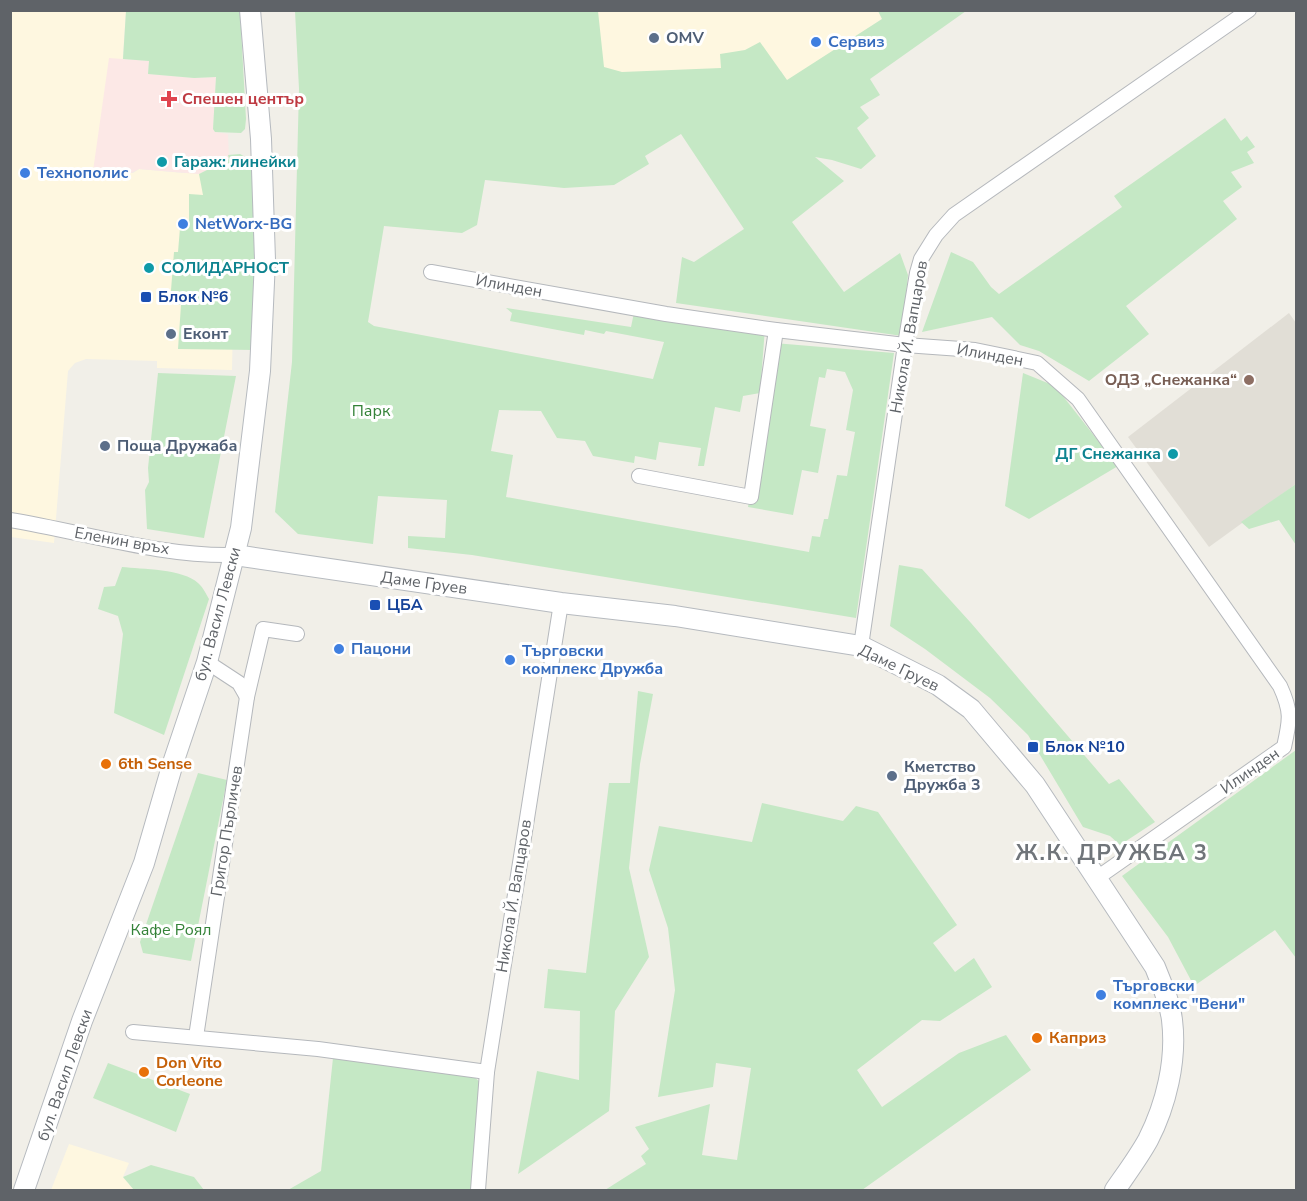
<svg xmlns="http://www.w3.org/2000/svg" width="1307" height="1201" font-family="'Nunito Sans',sans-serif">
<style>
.commercial{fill:#fef7e0}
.education{fill:#e1ded6}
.medical{fill:#fce8e6}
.green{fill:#c5e8c5}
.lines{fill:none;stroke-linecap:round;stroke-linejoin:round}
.minor-casing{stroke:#b5b8bc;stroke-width:16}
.secondary-casing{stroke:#b6babf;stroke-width:22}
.minor{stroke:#fff;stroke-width:14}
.secondary{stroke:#fff;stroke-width:20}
.service-dot{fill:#5c6f8a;stroke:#fff;stroke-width:2}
.shop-dot{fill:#3f7fe0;stroke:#fff;stroke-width:2}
.health-dot{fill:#e0444e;stroke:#fff;stroke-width:2}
.culture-dot{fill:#0f9aa8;stroke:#fff;stroke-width:2}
.transit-dot{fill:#1a4fb4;stroke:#fff;stroke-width:2}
.education-dot{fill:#8d6e63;stroke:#fff;stroke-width:2}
.food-dot{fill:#e8710a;stroke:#fff;stroke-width:2}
.labels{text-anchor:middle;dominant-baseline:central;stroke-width:6;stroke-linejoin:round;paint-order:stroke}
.service-label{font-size:16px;font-weight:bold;fill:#4e5e75;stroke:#fff;text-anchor:start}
.shop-label{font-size:16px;font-weight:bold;fill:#366cbe;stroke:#fff;text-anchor:start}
.health-label{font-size:16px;font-weight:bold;fill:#be3a42;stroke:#fff;text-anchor:start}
.culture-label{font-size:16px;font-weight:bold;fill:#0d838f;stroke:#fff;text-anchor:start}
.street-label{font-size:16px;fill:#5f6368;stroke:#fff}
.transit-label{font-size:16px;font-weight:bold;fill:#164399;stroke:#fff;text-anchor:start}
.education-label{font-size:16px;font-weight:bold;fill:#785e54;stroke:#fff;text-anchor:end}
.park-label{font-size:16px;fill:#348238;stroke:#fff}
.food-label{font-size:16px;font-weight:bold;fill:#c56008;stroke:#fff;text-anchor:start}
.district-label{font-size:22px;font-weight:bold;letter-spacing:1.5px;fill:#70757a;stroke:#fff}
</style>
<rect width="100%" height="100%" fill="#f1efe8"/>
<g class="commercial">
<polygon points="880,10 882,19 787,81 781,71 661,146 595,100 586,11"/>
<polygon points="11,11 126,11 122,70 108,172 133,173 139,169 184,173 236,174 232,370 157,368 157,361 86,359 75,363 68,371 54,543 11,537"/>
<polygon points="69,1144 129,1163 123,1177 134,1190 51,1190"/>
</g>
<polygon class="education" points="1289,313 1296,323 1296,484 1209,547 1128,437"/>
<polygon class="medical" points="109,58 149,61 148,74 194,78 216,77 213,129 215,132 228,134 229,159 199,174 139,169 131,173 93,171"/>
<g class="green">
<polygon points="126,11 240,11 246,119 245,129 241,133 215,132 213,129 216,77 194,78 148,74 149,61 123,59"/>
<polygon points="295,11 598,11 604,67 622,72 721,68 720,54 745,50 760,42 787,80 882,19 878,11 966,11 870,79 880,95 860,107 869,118 857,128 876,156 861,169 832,160 815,157 844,181 792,222 844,292 900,253 908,275 902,336 676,303 682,257 694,262 744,229 681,134 645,156 649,164 614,185 564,188 485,180 477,225 462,233 384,226 368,322 374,326 653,379 664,342 606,331 604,334 585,330 584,335 510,321 512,313 506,308 631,327 635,308 765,328 760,393 743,396 740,412 715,407 704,466 698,466 701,448 659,442 656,460 635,456 634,463 593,456 585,441 557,438 541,411 499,410 491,451 513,455 506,497 809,552 812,536 820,537 824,519 828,519 837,475 847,476 855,432 846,430 853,390 845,372 827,369 825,378 819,377 810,426 826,429 818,473 802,470 793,515 748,507 774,343 894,353 856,618 472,555 408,548 408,536 445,538 447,500 378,496 373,544 298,534 275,512 292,362 299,89"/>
<polygon points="1225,118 1241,141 1247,136 1255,147 1247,152 1254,163 1231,172 1242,187 1223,201 1237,219 1126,306 1149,334 1089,381 1039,351 1020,345 992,317 922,332 951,252 973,262 991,287 999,294 1122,207 1114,196"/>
<polygon points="240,154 259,164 255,350 178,349 181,305 170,303 174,252 178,252 180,228 189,228 189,194 203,195 199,174 229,159 228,155"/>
<polygon points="158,373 236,376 204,538 147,529 145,490 149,482 148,468"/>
<polygon points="1023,373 1055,386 1118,466 1029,519 1005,506"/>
<polygon points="1296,484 1296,545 1279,520 1249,529 1241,522"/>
<polygon points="899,565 922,569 971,623 1109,784 1119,779 1155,822 1120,845 1110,836 1083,827 1028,735 990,698 925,649 890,626"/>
<path d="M122,567C141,569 184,569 198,583C203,587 206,594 209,599L164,735L114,713L123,634L118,616L98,609L104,587L115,586Z"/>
<polygon points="638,691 653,694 640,764 629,868 649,957 615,1011 609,1111 518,1174 537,1071 579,1080 580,1011 544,1008 548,969 586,973 609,783 630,783"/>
<polygon points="1296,750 1296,958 1275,930 1194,986 1168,937 1122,876"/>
<polygon points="198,773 227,780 191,961 143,953 140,942"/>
<polygon points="762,803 843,821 856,806 878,812 957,925 933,943 955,972 974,958 992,987 940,1021 922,1020 857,1070 882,1107 959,1053 1006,1035 1031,1070 862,1190 605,1190 646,1164 641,1156 649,1149 635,1127 710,1104 702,1155 737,1160 751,1068 716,1063 713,1087 658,1097 675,990 668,928 649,870 659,826 752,842"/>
<polygon points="333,1058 471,1074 483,1085 473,1190 288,1190 321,1171"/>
<polygon points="108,1063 190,1094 176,1132 93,1098"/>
<polygon points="151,1165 194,1177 204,1190 134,1190 123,1177"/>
</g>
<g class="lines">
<g class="minor-casing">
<g id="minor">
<path d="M431,272L666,314L776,330L905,345L975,350L1037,363L1078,399L1280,686C1292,712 1290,720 1284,747L1097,878"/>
<polyline points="639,476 751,497 776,330"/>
<path d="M10,520C84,532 160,557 235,555"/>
<polyline points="861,646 905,345 917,273 921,259 936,235 954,215 1249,10"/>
<polyline points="207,662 239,683 247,697"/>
<polyline points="133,1032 318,1049 487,1072"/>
<polyline points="196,1037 247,697 263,629 297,634"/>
<polyline points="478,1190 487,1072 561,603"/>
</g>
</g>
<g class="secondary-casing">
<g id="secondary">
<path d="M235,555L561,603L675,616L861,646L938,685L971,709L1035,785L1155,967C1162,985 1170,1002 1172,1020C1177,1060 1166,1105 1148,1140C1138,1158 1126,1174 1115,1190"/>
<polyline points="24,1190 82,1021 144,863 173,763 207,662 241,528 260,371 265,260 261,139 250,10"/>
</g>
</g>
<use href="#minor" class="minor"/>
<use href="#secondary" class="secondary"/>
</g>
<g class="service-dot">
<circle cx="654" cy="38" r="6"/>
<circle cx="171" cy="334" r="6"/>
<circle cx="105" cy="446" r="6"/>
<circle cx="892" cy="776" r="6"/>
</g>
<g class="shop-dot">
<circle cx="816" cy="42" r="6"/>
<circle cx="25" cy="173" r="6"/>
<circle cx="183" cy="224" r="6"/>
<circle cx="339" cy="649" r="6"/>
<circle cx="510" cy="660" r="6"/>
<circle cx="1101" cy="995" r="6"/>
</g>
<path class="health-dot" d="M166 90h6v6h6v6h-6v6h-6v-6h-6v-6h6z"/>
<g class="culture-dot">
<circle cx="162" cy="162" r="6"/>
<circle cx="149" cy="268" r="6"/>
<circle cx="1173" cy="454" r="6"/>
</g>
<g class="transit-dot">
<rect x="140" y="291" width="12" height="12" rx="3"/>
<rect x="369" y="599" width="12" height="12" rx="3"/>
<rect x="1027" y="741" width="12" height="12" rx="3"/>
</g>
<circle class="education-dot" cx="1249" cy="380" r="6"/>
<g class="food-dot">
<circle cx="106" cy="764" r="6"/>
<circle cx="1037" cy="1038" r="6"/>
<circle cx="144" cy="1072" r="6"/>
</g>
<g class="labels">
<g class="service-label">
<text x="666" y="38">OMV</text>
<text x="183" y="334">Еконт</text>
<text x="117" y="446">Поща Дружаба</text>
<text x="904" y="767">Кметство<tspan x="904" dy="18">Дружба 3</tspan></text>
</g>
<g class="shop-label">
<text x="828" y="42">Сервиз</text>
<text x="37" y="173">Технополис</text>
<text x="195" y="224">NetWorx-BG</text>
<text x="351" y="649">Пацони</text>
<text x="522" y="651">Търговски<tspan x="522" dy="18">комплекс Дружба</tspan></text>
<text x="1113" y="986">Търговски<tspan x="1113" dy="18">комплекс "Вени"</tspan></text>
</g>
<g class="health-label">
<text x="182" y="99">Спешен център</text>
</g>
<g class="culture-label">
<text x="174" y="162">Гараж: линейки</text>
<text x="161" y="268">СОЛИДАРНОСТ</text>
<text x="1161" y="454" text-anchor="end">ДГ Снежанка</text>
</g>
<g class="street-label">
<text transform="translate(509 286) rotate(10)">Илинден</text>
<text transform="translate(909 337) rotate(-80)">Никола Й. Вапцаров</text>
<text transform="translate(990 355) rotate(10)">Илинден</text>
<text transform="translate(122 541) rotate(10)">Еленин връх</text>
<text transform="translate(424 583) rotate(8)">Даме Груев</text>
<text transform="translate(218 614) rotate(-75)">бул. Васил Левски</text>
<text transform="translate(899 668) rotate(26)">Даме Груев</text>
<text transform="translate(1250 771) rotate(-35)">Илинден</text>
<text transform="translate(227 831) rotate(-81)">Григор Пърличев</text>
<text transform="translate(514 896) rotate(-81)">Никола Й. Вапцаров</text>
<text transform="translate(65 1075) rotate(-71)">бул. Васил Левски</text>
</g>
<g class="transit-label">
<text x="158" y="297">Блок №6</text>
<text x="387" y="605">ЦБА</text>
<text x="1045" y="747">Блок №10</text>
</g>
<g class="education-label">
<text x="1237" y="380">ОДЗ „Снежанка“</text>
</g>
<g class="park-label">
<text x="371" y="411">Парк</text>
<text x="171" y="930">Кафе Роял</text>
</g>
<g class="food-label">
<text x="118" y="764">6th Sense</text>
<text x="1049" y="1038">Каприз</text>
<text x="156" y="1063">Don Vito<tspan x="156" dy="18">Corleone</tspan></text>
</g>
<g class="district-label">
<text x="1112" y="853">Ж.К. ДРУЖБА 3</text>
</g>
</g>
<rect width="1307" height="1201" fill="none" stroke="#5f6368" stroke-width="24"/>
</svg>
